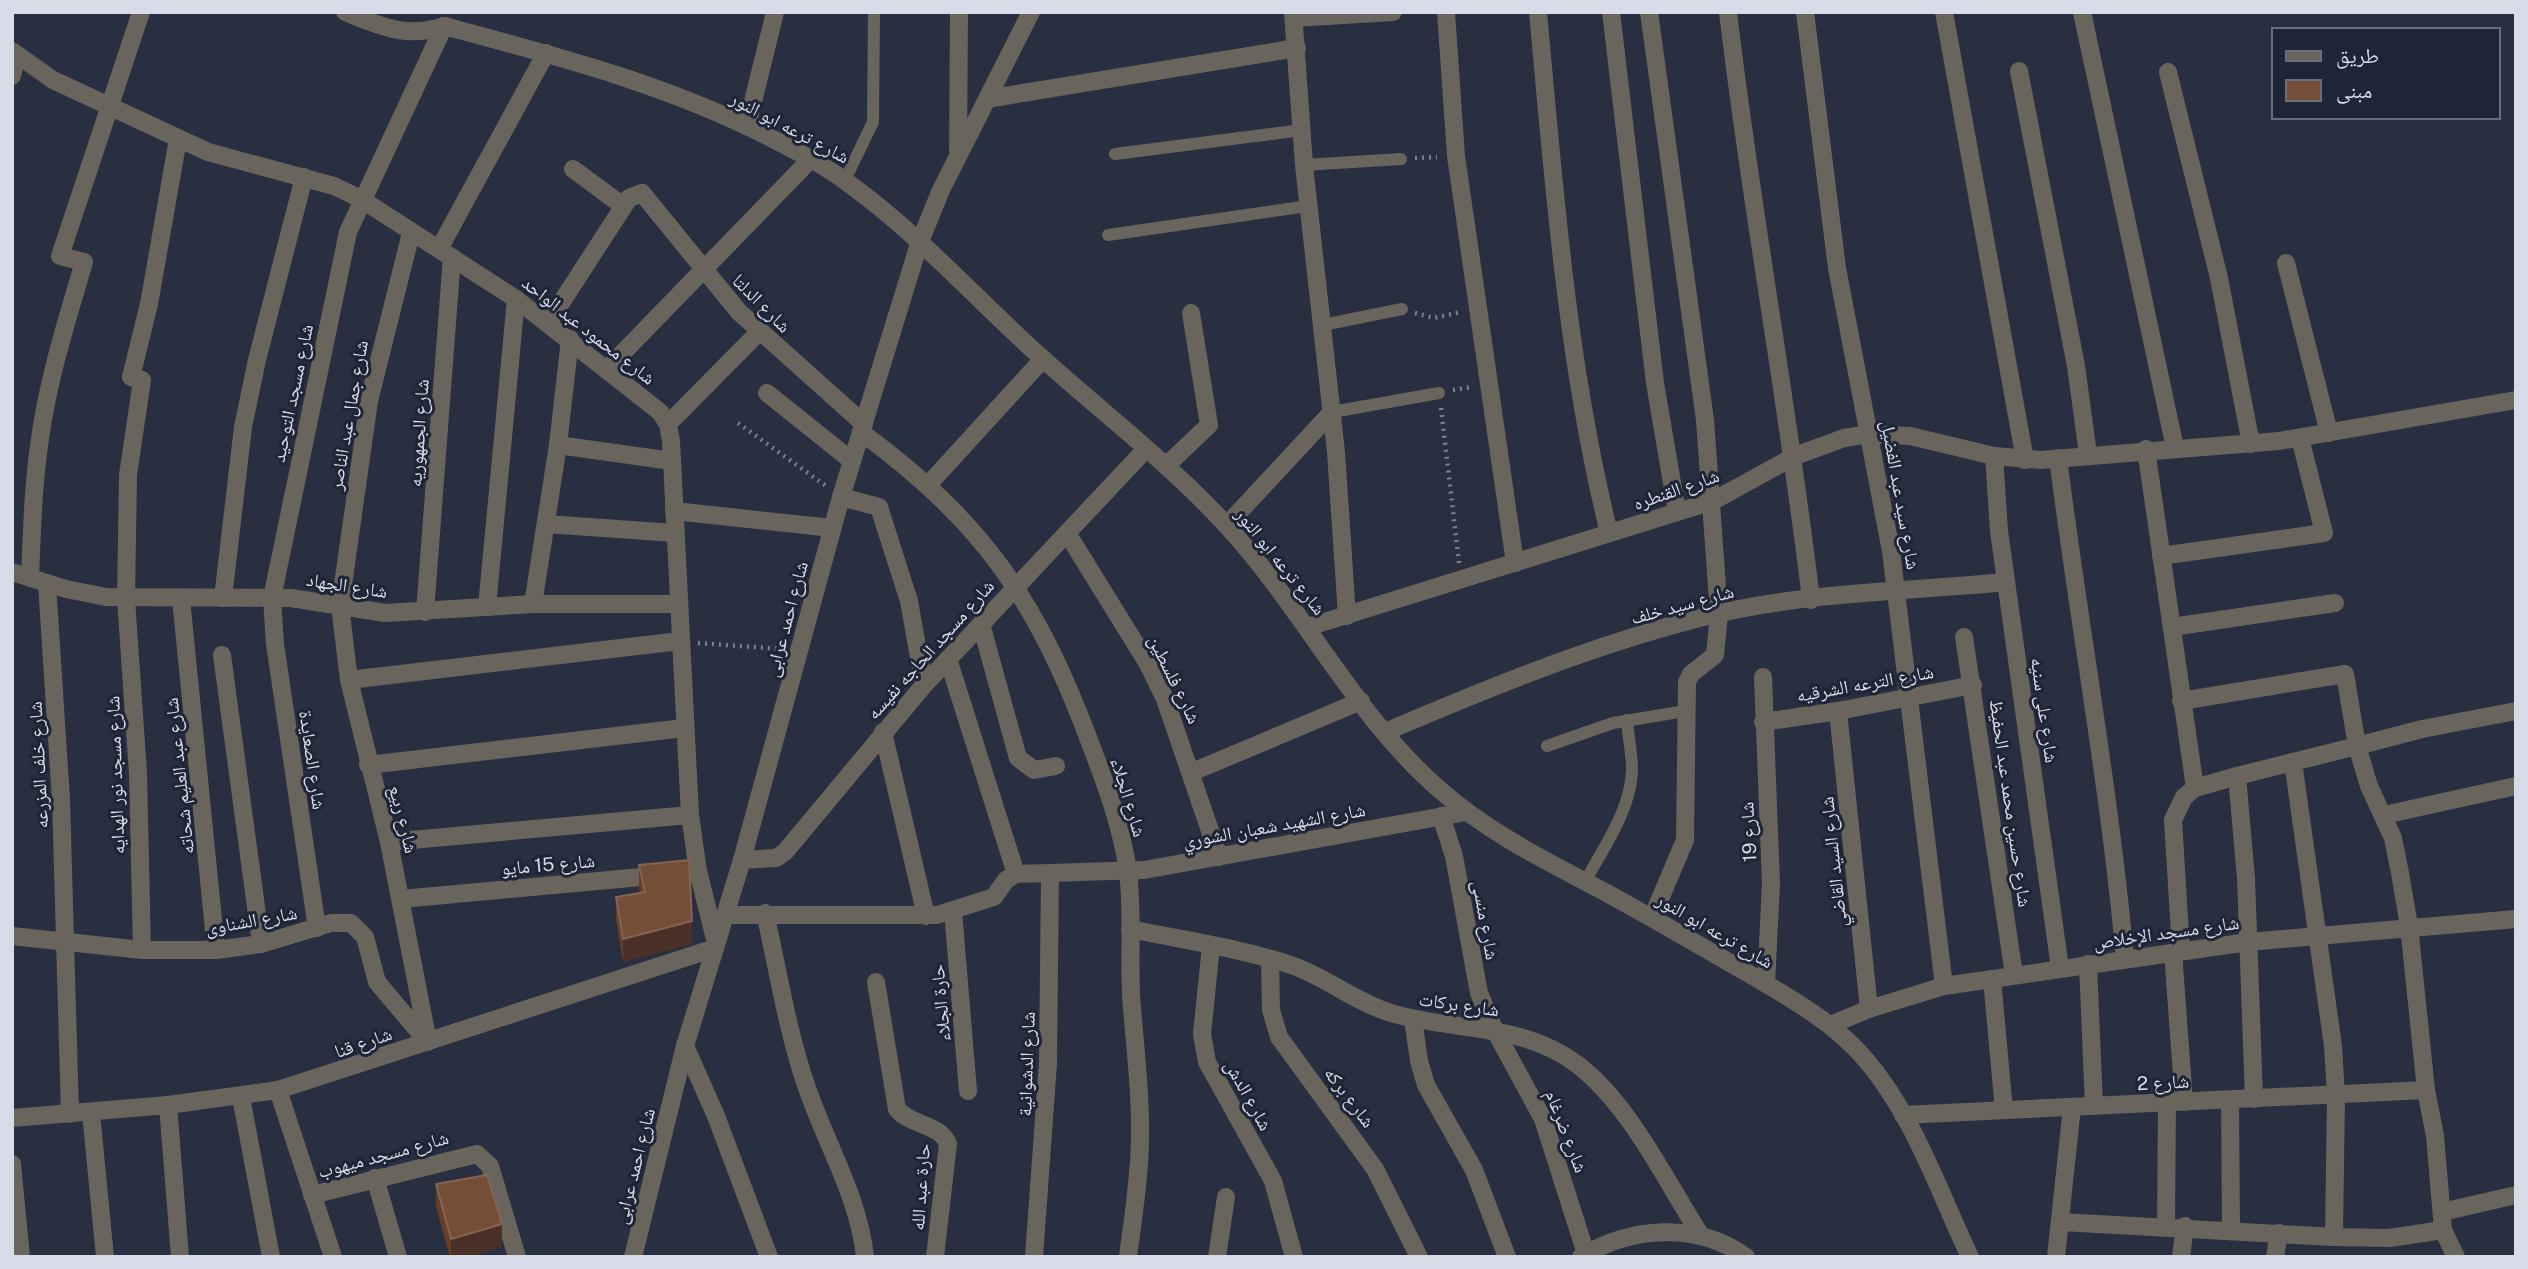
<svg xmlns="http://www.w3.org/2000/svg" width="2528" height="1269" font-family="'Public Sans','Noto Naskh Arabic',sans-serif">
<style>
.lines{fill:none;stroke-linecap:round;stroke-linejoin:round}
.path{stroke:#7b8190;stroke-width:4.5;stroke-dasharray:2 5;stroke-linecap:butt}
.service{stroke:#6a655c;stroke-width:12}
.minor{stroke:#6a655c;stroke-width:18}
.tertiary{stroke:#6a655c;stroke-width:18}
.wall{fill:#693d23}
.shaded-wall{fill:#4a3026}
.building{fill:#754e38;stroke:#846454;stroke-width:2}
.labels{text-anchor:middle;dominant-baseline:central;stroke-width:6;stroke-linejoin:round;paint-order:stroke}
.street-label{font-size:19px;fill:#d7dce8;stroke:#1e2537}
</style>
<rect width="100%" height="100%" fill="#282f41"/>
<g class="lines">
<g class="path">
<polyline points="1415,158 1437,157"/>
<polyline points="1415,313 1434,318 1461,312"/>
<polyline points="1453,390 1472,387"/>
<polyline points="1441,408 1459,563"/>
<polyline points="738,423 826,486"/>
<polyline points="698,643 780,649"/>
</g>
<g class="service">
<polyline points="1115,154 1302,130"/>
<polyline points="1304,165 1401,159"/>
<polyline points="845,180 873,122 874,12"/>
<polyline points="1108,235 1308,206"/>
<polyline points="1323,325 1402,309"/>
<polyline points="1332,412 1439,393"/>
<polyline points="1547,746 1613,723 1685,711"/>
<path d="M1585,882C1603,848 1631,810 1632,770C1632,753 1628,736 1627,720"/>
</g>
<g class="minor">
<path d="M345,12C380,26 407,39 444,26"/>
<polyline points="1293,12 1304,165 1336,452 1347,616"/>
<polyline points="1446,12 1456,156 1515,563"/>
<path d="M1538,12C1554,187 1567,363 1609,533"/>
<polyline points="1611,12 1655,383 1677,512"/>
<polyline points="1649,12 1705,420 1719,614 1715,655 1691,674 1687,682 1685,840 1652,918"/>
<path d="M1728,12C1751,209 1788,403 1811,600"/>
<polyline points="1805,12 1837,268 1891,551 1944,986"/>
<polyline points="1944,12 2025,460"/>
<polyline points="2082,12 2175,448"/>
<polyline points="1294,18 1393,12"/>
<polyline points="12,51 53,80 208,152 334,186 361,199 516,299 660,412 668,424 671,441 690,815 698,871 716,943"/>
<polyline points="2019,71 2076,366 2088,454"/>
<polyline points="2168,72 2219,278 2251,444"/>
<polyline points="12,76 17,55"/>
<polyline points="987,99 1297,48"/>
<polyline points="747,126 775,12"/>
<polyline points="958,155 959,12"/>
<polyline points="573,169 623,206"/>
<polyline points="411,233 369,401 340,606 349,680 389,842 428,1042"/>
<polyline points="439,249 546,53"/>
<polyline points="2286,263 2329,433"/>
<polyline points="548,323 629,198 642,193 739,312 864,424"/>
<polyline points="607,369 811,159"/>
<polyline points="767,393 852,461"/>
<polyline points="668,424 759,332"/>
<path d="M861,432C983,522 1036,599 1089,740C1105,782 1122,827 1128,872C1133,912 1129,953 1131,994C1134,1041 1141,1088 1140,1136C1140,1176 1133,1217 1128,1257"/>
<polyline points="558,445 672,461"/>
<polyline points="2146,449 2195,788"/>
<polyline points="1994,456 1999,531 2060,968"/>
<path d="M2058,458C2079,625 2110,791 2125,959"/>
<polyline points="1166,466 1209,425 1191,313"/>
<polyline points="928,485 1043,359"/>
<polyline points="841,497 879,507 909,601 924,685"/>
<polyline points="674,511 832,528"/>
<polyline points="546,524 675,533"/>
<polyline points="1227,525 1332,412"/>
<polyline points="1067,533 1148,664 1165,699 1219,857"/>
<polyline points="2161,556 2324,533 2300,438"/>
<polyline points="12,572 66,589 106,597 291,598 385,613 533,604 678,604"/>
<path d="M30,578C32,531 33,485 40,439C48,379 67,320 84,262L60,256L141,12"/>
<polyline points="47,584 61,799 70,1114"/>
<polyline points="223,598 243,427 257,360 304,177"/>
<polyline points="181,599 216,950"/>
<polyline points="533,604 558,445 570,339"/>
<polyline points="487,607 516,299"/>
<polyline points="425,612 452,257"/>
<polyline points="981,624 1018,758 1034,770 1056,766"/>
<polyline points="1308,627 1713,501 1795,456 1844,438 1870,434 1910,436 1994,456 2041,460 2279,441 2516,400"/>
<polyline points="2172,627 2335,603"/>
<polyline points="1964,637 2014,975"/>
<polyline points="222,655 261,944"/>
<polyline points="948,659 1016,874"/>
<polyline points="1763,677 1771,883 1766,984"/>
<polyline points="349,680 680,641"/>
<polyline points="2181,701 2345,674 2357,746 2422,729 2516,711"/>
<polyline points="1838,711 1869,1009"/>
<polyline points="1763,722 1838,711 1973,685"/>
<polyline points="883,732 926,916"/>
<path d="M1385,732C1493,686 1605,640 1720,613C1813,592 1911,591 2006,582"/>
<polyline points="2293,762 2333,1046 2336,1095 2334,1237"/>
<polyline points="368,765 684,728"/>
<polyline points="1192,772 1361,701"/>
<polyline points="2237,776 2246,878 2254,1099"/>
<polyline points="2384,815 2516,786"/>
<polyline points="1441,816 1454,856 1479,993 1494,1029 1543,1119 1586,1254"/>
<polyline points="389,842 690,815"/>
<polyline points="742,860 776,858 785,852 924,685 1146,449"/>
<polyline points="401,899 663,875"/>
<polyline points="953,911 968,1091"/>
<path d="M765,913C778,970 787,1030 806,1085C825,1142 859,1197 865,1257"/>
<polyline points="725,915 937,915 994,897 1006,880 1016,874 1144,870 1466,812"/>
<polyline points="317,928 275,644 272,598 348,232 444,26"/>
<path d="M1130,929C1183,940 1239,948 1291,965C1326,977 1355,1002 1391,1013C1455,1032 1522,1022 1578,1065C1630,1105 1666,1181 1701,1236"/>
<polyline points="12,936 142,950 216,950 261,944 331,923 351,923 365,937 377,982 426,1040"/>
<polyline points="1211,946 1202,1034 1207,1062 1273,1181 1294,1257"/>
<polyline points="142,950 138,773 126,599 128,475 142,380 131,377 149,304 178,139"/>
<polyline points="2181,951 2173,820 2184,797 2195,788 2237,776 2357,746 2369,786 2393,838 2400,873 2409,926 2426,1090 2435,1136 2443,1230 2456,1257"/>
<polyline points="2173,952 2184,1102"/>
<polyline points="1270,959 1271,1010 1279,1037 1375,1169 1419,1257"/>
<polyline points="2088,964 2094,1106"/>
<polyline points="1992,979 2004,1110"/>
<path d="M876,982L897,1109C910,1126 940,1123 948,1144L935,1257"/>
<polyline points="1413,1019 1419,1061 1426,1085 1474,1170 1507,1257"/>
<polyline points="1830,1025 1869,1009 1944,986 2248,942 2516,919"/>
<polyline points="685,1046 716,1116 769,1257"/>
<polyline points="278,1090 333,1257"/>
<polyline points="241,1097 271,1257"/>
<polyline points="2230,1100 2231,1230"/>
<polyline points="168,1105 180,1257"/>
<polyline points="91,1113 105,1257"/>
<polyline points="1903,1115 2426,1090"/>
<polyline points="12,1118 168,1105 278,1090 715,948"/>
<polyline points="12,1164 21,1257"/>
<polyline points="375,1178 398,1257"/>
<polyline points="312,1195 477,1154 490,1166 517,1257"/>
<polyline points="2442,1212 2516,1195"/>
<polyline points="2061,1222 2334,1237 2389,1238 2443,1230"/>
<polyline points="2166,1226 2167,1103"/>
<polyline points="1034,1257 1048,1063 1050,873"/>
<polyline points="1217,1257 1226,1197"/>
<polyline points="2056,1257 2072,1107"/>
<polyline points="2181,1257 2185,1226"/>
<polyline points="2275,1257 2279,1233"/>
</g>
<g class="tertiary">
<path d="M444,26C556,56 666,84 769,137C796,151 824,165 848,183C919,234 978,301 1043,359C1109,418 1179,471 1237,537C1308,618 1358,719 1440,790C1489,833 1546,861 1603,891C1651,917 1697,944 1744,971C1787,996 1834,1022 1866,1060C1914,1116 1939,1192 1970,1257"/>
<polyline points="633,1257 685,1046 742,860 841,497 919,244 941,190 1031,12"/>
<path d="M1581,1257C1630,1227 1697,1221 1746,1257"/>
</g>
</g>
<g class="wall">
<polygon points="639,865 692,944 623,962 616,920 616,897 640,893 639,888"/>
<polygon points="436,1184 502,1247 468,1257 450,1257 436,1207"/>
</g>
<g class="shaded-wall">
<polygon points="692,921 692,944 623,962 623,939"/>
<polygon points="502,1224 502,1247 468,1257 451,1257 451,1239"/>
</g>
<g class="building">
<polygon points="689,860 692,921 623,939 616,897 645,892 639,865"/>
<polygon points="487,1175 502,1224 451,1239 436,1184"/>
</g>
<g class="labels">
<g class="street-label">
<text transform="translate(790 127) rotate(28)">شارع ترعه ابو النور</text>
<text transform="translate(762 303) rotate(45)">شارع الدلتا</text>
<text transform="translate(589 330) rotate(38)">شارع محمود عبد الواحد</text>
<text transform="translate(292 393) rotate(-78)">شارع مسجد التوحيد</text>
<text transform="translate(348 415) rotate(-80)">شارع جمال عبد الناصر</text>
<text transform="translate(418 433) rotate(-86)">شارع الجمهوريه</text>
<text transform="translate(1676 489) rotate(-19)">شارع القنطره</text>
<text transform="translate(1901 495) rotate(80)">شارع سيد عبد الفضيل</text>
<text transform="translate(1281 561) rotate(51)">شارع ترعه ابو النور</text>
<text transform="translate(347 585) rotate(9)">شارع الجهاد</text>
<text transform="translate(1682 604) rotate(-15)">شارع سيد خلف</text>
<text transform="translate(786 619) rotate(-75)">شارع احمد عرابى</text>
<text transform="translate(930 649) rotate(-48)">شارع مسجد الحاجه نفيسه</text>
<text transform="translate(1175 679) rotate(64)">شارع فلسطين</text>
<text transform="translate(1865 683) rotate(-10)">شارع الترعه الشرقيه</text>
<text transform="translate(2045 710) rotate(82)">شارع على سنيه</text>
<text transform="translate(313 760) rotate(82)">شارع الصعايدة</text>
<text transform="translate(38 765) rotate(-93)">شارع خلف المزرعه</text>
<text transform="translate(115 775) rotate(-92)">شارع مسجد نور الهدايه</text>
<text transform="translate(179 776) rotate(-96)">شارع عبد العليم شحاته</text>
<text transform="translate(1129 797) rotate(73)">شارع الجلاء</text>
<text transform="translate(2011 803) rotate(82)">شارع حسين محمد عبد الحفيظ</text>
<text transform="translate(404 819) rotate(76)">شارع ربيع</text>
<text transform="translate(1274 825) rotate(-10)">شارع الشهيد شعبان الشوري</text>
<text transform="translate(1748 832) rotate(-93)">شارع 19</text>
<text transform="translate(1833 862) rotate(-96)">شارع السيد القاضي</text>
<text transform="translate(548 864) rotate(-5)">شارع 15 مايو</text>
<text transform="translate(251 920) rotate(-10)">شارع الشناوى</text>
<text transform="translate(1486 920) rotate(80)">شارع منسى</text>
<text transform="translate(1715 930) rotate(30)">شارع ترعه ابو النور</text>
<text transform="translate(2166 932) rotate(-8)">شارع مسجد الإخلاص</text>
<text transform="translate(940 1003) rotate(-95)">حارة الجلاء</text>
<text transform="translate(1459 1004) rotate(8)">شارع بركات</text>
<text transform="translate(363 1042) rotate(-19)">شارع قنا</text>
<text transform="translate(1026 1064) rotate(-88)">شارع الدشوانية</text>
<text transform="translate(2163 1082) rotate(-3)">شارع 2</text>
<text transform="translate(1249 1095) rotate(61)">شارع الدش</text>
<text transform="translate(1350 1097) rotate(53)">شارع بركه</text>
<text transform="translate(1567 1131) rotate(69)">شارع ضرغام</text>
<text transform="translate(383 1154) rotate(-15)">شارع مسجد ميهوب</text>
<text transform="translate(634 1166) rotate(-76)">شارع احمد عرابى</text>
<text transform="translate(920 1187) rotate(-86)">حارة عبد الله</text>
</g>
</g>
<rect width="2528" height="1269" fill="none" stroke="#d7dce8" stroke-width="28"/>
<rect x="2272" y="28" width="228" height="91" fill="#1e2537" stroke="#686e7e" stroke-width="2"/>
<rect x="2286" y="51" width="35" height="10" fill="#6a655c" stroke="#686e7e" stroke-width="2"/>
<text x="2336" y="63" font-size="21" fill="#d7dce8">طريق</text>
<rect x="2286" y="80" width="35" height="21" fill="#754e38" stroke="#686e7e" stroke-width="2"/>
<text x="2336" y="98" font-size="21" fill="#d7dce8">مبنى</text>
</svg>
